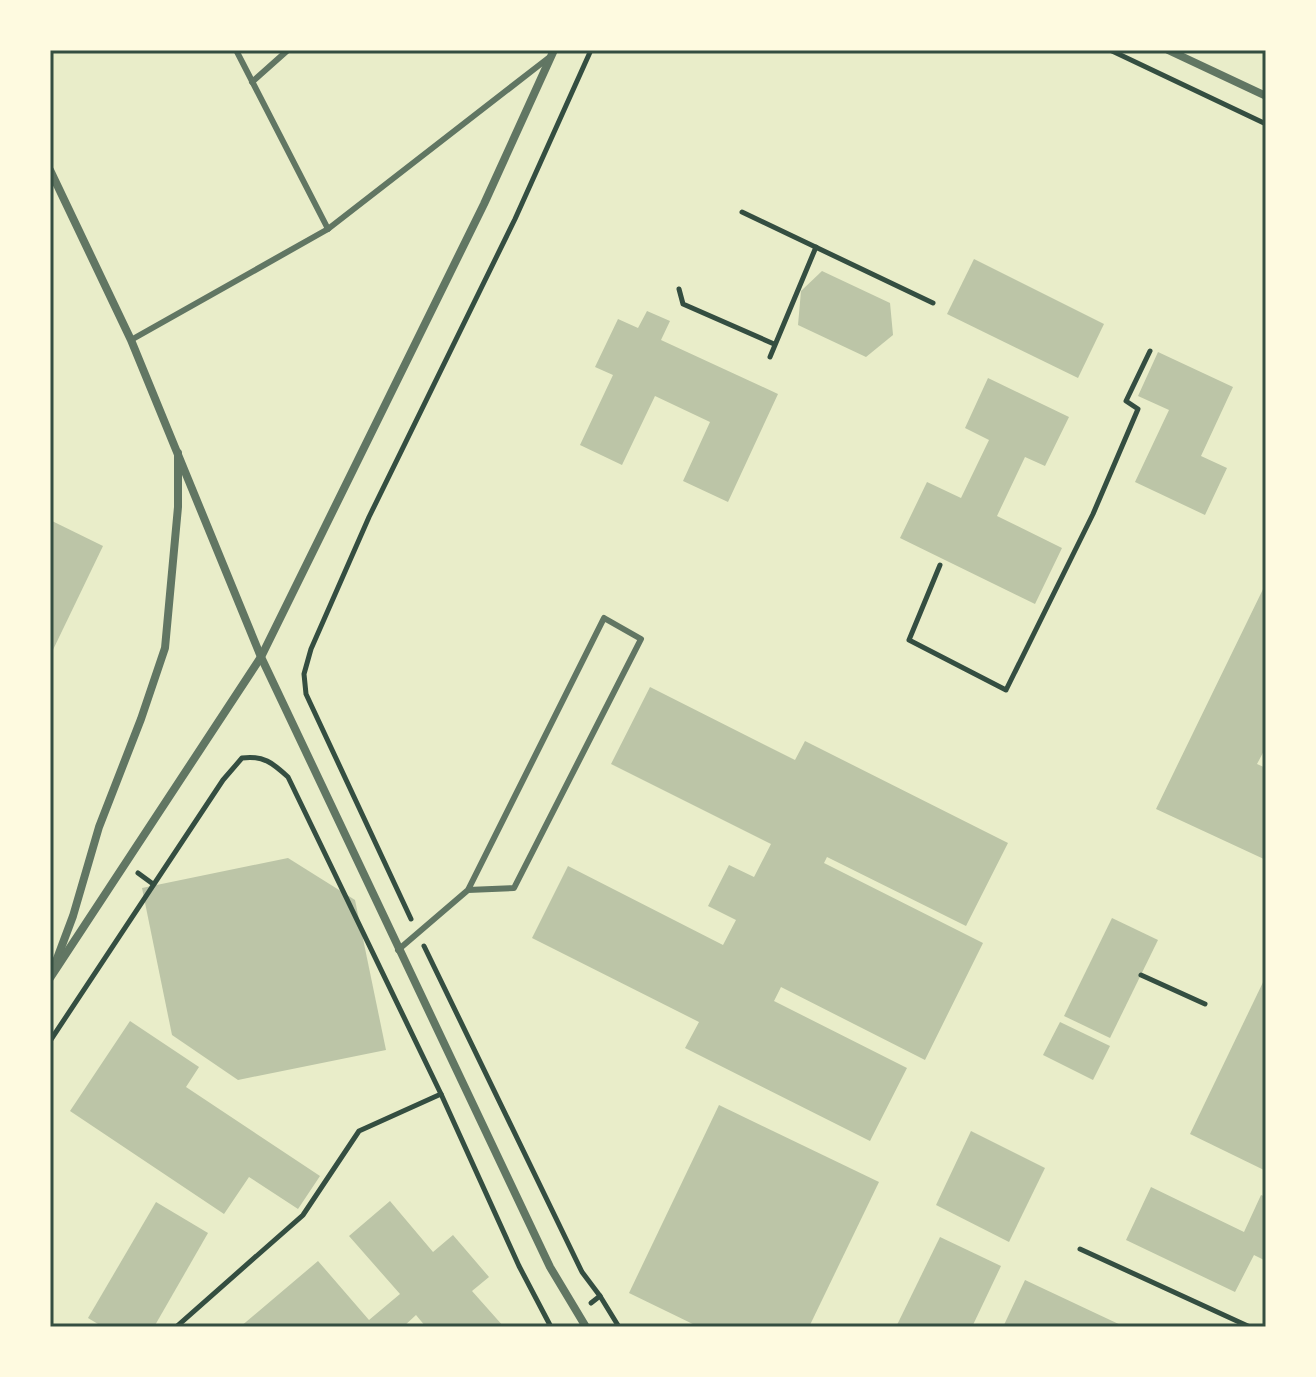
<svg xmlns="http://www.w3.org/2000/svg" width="1316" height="1377" font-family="'Sofia Sans Condensed',sans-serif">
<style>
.building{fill:#bcc5a7}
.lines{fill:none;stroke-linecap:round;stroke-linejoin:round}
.path{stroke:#344e41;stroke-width:5}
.service{stroke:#617663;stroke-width:6}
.minor{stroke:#617663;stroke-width:8}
.neatline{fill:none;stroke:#344e41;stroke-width:3}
</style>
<rect width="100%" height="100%" fill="#e9edc9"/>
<g class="building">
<polygon points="974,259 1104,324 1078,378 947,314"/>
<polygon points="822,271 890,303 893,335 866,357 798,325 801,291"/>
<polygon points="647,311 670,321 661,340 778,394 728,502 683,481 710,422 655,396 622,465 580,445 613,375 595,367 618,319 638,328"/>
<polygon points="1158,352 1233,387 1201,456 1227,468 1205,515 1135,482 1169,410 1138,396"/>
<polygon points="988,378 1069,417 1045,466 1025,457 997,516 1062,548 1035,604 900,538 927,482 961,498 989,440 965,428"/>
<polygon points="50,520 103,546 50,656"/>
<polygon points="1266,583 1266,747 1257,764 1266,768 1266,860 1156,809"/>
<polygon points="650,687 795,760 805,741 1008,843 966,926 827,857 824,863 983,943 925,1060 781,987 774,1001 907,1068 870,1141 685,1048 699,1022 532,938 568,866 723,945 736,920 708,906 729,865 754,877 771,844 611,764"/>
<polygon points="288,858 355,900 386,1050 238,1080 172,1035 142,888"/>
<polygon points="1112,918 1158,940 1110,1038 1064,1016"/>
<polygon points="1266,976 1266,1171 1190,1134"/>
<polygon points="130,1021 199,1067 186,1087 320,1176 298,1209 249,1177 224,1214 70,1111"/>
<polygon points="1060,1022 1110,1046 1093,1080 1043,1055"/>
<polygon points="719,1105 879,1182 809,1327 699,1327 629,1293"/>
<polygon points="971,1131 1045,1168 1009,1242 936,1205"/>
<polygon points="1151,1187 1244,1232 1261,1195 1266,1197 1266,1261 1254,1255 1235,1292 1126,1240"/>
<polygon points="390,1201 433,1252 453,1235 489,1277 472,1291 504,1327 426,1327 416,1315 403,1327 240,1327 318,1261 369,1320 400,1294 349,1236"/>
<polygon points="156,1202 208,1233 154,1327 103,1327 88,1318"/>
<polygon points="940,1237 1001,1266 972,1327 896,1327"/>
<polygon points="1025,1280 1125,1327 1003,1327"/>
</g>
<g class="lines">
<g class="path">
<polyline points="1110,50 1266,124"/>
<polyline points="742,212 933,303"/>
<polyline points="679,289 683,304 774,344"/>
<polyline points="770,357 816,247"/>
<polyline points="940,565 909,640 1006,690 1093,514 1138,409 1126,401 1150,351"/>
<polyline points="138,873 153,884"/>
<polyline points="411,919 306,694 304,674 311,649 369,517 515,219 591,50"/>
<polyline points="424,946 582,1272 600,1296"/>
<polyline points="1141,975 1205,1004"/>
<path d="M50,1041L223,780L242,758C263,755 273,763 288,777L441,1094L519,1266L551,1327"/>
<polyline points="1080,1249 1250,1327"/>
<polyline points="591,1303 600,1296 619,1327"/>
<polyline points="176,1327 303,1215 359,1131 441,1094"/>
</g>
<g class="service">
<polyline points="236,50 328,229"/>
<polyline points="252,82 288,50"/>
<polyline points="131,340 328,229 551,56"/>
<polyline points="398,950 468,890 604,618 641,639 514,888 468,890"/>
</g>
<g class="minor">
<polyline points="1168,50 1266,96"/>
<polyline points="50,170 131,340 261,657 550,1267 586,1327"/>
<polyline points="55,964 73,916 99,827 141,719 165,648 178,507 178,453"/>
<polyline points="50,978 261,657 484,204 554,50"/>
</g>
</g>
<rect width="1316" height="1377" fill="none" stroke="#fefae0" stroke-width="104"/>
<rect x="52" y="52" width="1212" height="1273" class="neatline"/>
</svg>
